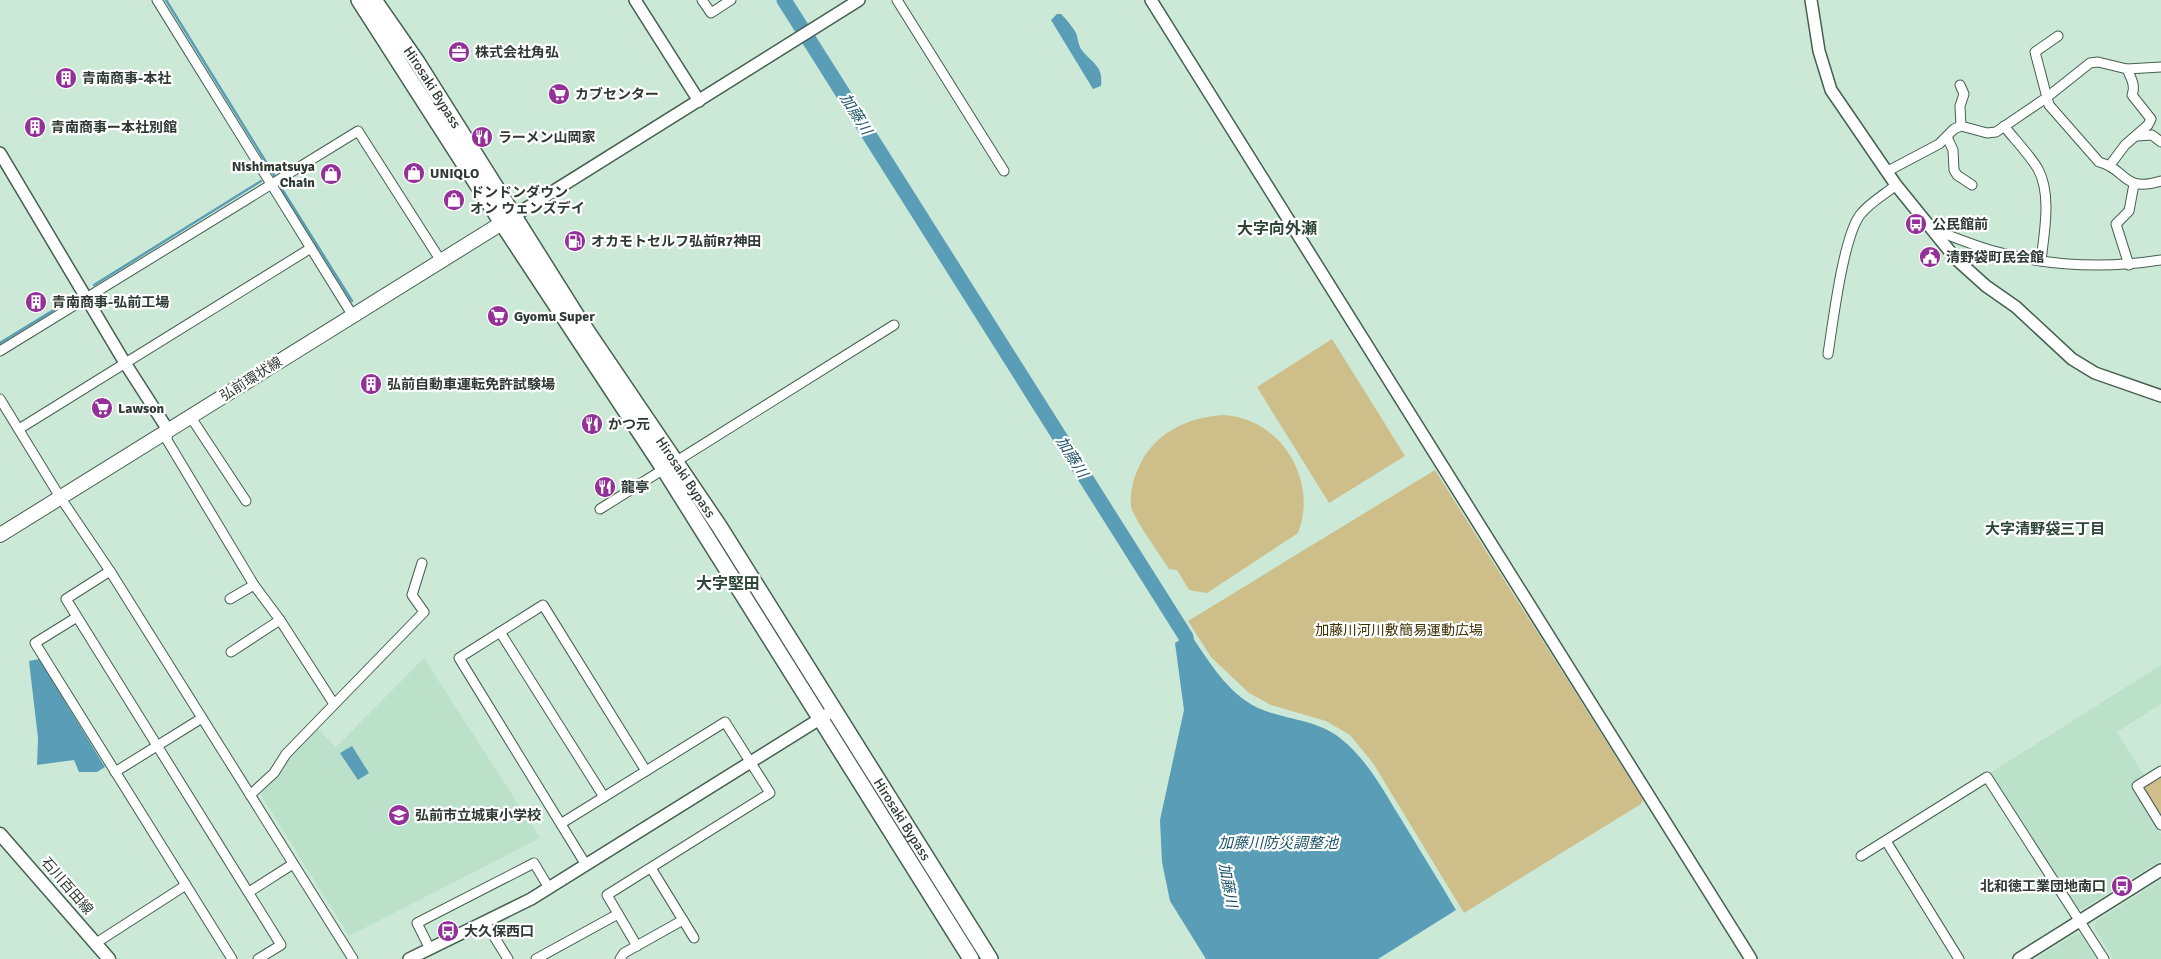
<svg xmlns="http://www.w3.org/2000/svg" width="2161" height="959" font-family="Signika,'Noto Sans JP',sans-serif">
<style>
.built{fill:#bce1cb}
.green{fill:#cebe8a}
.water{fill:#5a9db7}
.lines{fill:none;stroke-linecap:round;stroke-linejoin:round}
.stream{stroke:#5a9db7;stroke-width:2.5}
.river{stroke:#5a9db7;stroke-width:15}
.minor-casing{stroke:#455f50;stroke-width:11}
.tertiary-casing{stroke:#455f50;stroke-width:14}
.secondary-casing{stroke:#455f50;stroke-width:15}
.primary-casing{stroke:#455f50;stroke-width:16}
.trunk-casing{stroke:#455f50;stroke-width:18}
.minor{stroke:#fff;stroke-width:9}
.tertiary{stroke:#fff;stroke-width:11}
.secondary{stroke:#fff;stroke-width:12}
.primary{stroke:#fff;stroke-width:14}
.trunk{stroke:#fff;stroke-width:15}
.labels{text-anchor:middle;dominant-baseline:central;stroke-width:4.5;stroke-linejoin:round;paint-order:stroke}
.poi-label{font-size:14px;font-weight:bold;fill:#2e3a33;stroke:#fff;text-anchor:start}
.street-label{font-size:14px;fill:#2e3a33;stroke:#fff}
.park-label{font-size:14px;fill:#3e3100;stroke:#fff}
.water-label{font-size:15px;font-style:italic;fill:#1c5367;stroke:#fff}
.neighbourhood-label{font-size:15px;font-weight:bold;fill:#2c4537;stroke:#fff}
.quarter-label{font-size:16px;font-weight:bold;fill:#2c4537;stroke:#fff}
</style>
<rect width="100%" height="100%" fill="#cce9d7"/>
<g class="built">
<polygon points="424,658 540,838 349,936 259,792 287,755 315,726 336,747"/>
<polygon points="2161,665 2161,704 2117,732 2145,777 2131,787 2161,834 2161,860 2083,909 2076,908 1990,773"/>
<polygon points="2161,880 2161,959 2113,959 2094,927 2096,921"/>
<polygon points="2075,934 2081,934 2097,959 2035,959"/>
</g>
<g class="green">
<polygon points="1332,339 1405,456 1329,503 1257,387"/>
<path d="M1221,415C1280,416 1319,480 1298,533L1207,593L1189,590L1177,570L1169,569C1159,553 1139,526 1132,510C1129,501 1132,487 1134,479C1148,437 1180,419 1221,415Z"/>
<polygon points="1435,470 1643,800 1641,804 1464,913 1373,763 1350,735 1326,721 1271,705 1249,693 1211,657 1188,621"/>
<polygon points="2161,775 2161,817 2145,790 2146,785"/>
</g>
<g class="water">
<path d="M1057,14H1061C1067,20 1072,26 1076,33C1078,38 1078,44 1081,49C1091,63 1104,65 1101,86L1093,89L1051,20Z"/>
<path d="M1190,634C1209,661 1227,693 1258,708C1285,720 1316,719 1340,738C1367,759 1383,790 1401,819C1419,849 1438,879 1456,910L1378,959H1206L1170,901L1162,862L1160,820L1184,710L1175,643Z"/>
<polygon points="39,659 105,767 97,772 79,772 74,760 37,765 38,738 29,661"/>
<polygon points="352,746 369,773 358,780 340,753"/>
</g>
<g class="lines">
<g class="stream">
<polyline points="166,0 274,175"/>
<polyline points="280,186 352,301"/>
<polyline points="94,285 261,181"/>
<polyline points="0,343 75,297"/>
</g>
<polyline class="river" points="784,0 1186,637 1189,657"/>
<g class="minor-casing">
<g id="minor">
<polyline points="157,0 353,316"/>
<polyline points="702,0 711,13 731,0"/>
<polyline points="897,0 1004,171"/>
<path d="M2058,36L2035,52L2049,105L2099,162C2127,169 2122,193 2161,181"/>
<polyline points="1960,85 1964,94 1960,106 1961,126"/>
<path d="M2004,126C2015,140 2029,154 2038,169C2052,195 2044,233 2041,261"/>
<polyline points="2137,136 2152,135 2161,142"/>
<polyline points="1947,137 1953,150 1954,170 1957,175 1972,185"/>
<path d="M2110,165L2125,145L2148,125L2151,119L2132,95C2136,86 2131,78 2127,69"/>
<polyline points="1886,172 1939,144 1954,129 1961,126 1987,133 1996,132 2046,98 2090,63 2098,62 2127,69 2161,67"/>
<path d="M1932,229C1951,236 1970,244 1990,250C2046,266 2104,269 2161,260"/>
<polyline points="2129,265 2116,224 2129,211 2134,184"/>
<polyline points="0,351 358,131 441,261"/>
<path d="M1828,354C1833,322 1843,238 1860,215C1869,203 1884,195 1896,185"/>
<polyline points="0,399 60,497 110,571 353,959"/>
<polyline points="190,416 246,501"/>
<polyline points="19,429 311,248"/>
<polyline points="168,430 167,440 254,585 280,620 334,704"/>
<polyline points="600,509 894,325"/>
<polyline points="110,571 66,599 281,945 258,959"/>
<polyline points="230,599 254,585"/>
<polyline points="77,617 35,643 232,959"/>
<polyline points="500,632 604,797"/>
<polyline points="231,652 280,620"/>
<polyline points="2161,771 2137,786 2161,825"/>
<polyline points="115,772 202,718"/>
<polyline points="250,795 274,773 286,754 424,612 412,595 422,563"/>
<polyline points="562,823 725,722 770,793 607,895 637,946"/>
<polyline points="1886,841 1959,959"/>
<polyline points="1861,856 1987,777 2104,959"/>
<polyline points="586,865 459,658 543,605 646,771"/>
<polyline points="651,868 694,938"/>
<polyline points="249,892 293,864"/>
<polyline points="485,922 508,959"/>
<polyline points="96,943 186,885"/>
<polyline points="430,949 417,923 534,863 549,888"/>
<polyline points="536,959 618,914"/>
<polyline points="620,959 624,953 683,920"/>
</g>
</g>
<g class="tertiary-casing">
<g id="tertiary">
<polyline points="635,0 699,101"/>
<polyline points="1151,0 1751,959"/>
<polyline points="1811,0 1819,51 1831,90 1896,185 1956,259 1986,286 2016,307 2072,359 2095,373 2161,396"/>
<polyline points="0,153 125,363 168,430"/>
<polyline points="509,219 859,0"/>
<polyline points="409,959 531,899 834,710"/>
<polyline points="2019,959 2161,870"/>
</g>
</g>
<g class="secondary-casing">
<polyline id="secondary" points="0,834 109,959"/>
</g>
<g class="primary-casing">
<polyline id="primary" points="0,535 502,223"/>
</g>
<g class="trunk-casing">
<g id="trunk">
<polyline points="359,0 502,223 664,469 971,959"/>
<path id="s1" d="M374,0L417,62L578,318L719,526L990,959"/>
</g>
</g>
<use href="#minor" class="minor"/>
<use href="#tertiary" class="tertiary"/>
<use href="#secondary" class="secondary"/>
<use href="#primary" class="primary"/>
<use href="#trunk" class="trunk"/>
</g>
<defs>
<g id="office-disc" transform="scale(1.125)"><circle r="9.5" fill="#933199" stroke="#fff"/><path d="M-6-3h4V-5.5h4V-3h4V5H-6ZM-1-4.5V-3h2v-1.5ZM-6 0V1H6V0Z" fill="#fff"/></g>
<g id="building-disc" transform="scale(1.125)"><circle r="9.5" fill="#933199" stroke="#fff"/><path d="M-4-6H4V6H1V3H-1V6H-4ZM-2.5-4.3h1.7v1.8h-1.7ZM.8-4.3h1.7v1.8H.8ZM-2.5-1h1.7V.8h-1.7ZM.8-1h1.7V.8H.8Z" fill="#fff"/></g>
<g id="supermarket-disc" transform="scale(1.125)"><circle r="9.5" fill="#933199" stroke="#fff"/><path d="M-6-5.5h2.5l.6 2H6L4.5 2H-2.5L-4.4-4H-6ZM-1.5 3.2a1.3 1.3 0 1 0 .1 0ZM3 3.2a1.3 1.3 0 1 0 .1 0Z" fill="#fff"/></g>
<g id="restaurant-disc" transform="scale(1.125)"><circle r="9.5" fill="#933199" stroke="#fff"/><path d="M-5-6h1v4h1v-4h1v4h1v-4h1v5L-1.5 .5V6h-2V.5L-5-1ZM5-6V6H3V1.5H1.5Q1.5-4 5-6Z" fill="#fff"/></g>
<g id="shop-disc" transform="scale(1.125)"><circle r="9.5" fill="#933199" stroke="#fff"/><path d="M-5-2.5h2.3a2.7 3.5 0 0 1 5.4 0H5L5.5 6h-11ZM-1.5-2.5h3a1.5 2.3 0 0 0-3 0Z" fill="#fff"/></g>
<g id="bus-disc" transform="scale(1.125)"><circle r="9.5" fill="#933199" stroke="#fff"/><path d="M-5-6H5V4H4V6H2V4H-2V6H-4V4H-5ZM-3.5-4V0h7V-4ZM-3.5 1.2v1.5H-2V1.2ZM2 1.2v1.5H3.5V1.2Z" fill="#fff"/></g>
<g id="fuel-disc" transform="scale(1.125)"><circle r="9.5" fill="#933199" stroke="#fff"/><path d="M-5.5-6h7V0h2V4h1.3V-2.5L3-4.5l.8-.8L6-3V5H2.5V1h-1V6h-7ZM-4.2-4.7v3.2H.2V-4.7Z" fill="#fff"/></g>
<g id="civic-disc" transform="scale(1.125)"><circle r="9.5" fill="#933199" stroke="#fff"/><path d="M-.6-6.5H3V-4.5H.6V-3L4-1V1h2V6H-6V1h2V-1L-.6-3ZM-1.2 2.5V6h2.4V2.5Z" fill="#fff"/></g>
<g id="school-disc" transform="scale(1.125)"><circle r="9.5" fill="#933199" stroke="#fff"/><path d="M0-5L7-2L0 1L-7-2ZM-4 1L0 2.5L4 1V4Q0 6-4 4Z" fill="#fff"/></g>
</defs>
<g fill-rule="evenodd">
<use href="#office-disc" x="459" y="52"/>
<use href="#building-disc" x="66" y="78"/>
<use href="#supermarket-disc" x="559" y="94"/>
<use href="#building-disc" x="35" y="127"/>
<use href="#restaurant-disc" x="482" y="137"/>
<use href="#shop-disc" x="414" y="173"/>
<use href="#shop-disc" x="331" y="174"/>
<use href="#shop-disc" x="454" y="200"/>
<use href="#bus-disc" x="1916" y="224"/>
<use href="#fuel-disc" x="575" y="241"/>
<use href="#civic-disc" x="1930" y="257"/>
<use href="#building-disc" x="36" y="302"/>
<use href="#supermarket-disc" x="498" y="316"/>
<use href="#building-disc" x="371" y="384"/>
<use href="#supermarket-disc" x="102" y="408"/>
<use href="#restaurant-disc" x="592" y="424"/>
<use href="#restaurant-disc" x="605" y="487"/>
<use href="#school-disc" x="399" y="815"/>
<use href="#bus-disc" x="2122" y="886"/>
<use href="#bus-disc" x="448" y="931"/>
</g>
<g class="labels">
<g class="poi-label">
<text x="475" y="52">株式会社角弘</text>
<text x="82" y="78">青南商事-本社</text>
<text x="575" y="94">カブセンター</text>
<text x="51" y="127">青南商事ー本社別館</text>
<text x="498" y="137">ラーメン山岡家</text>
<text x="315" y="166" text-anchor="end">Nishimatsuya<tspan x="315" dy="16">Chain</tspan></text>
<text x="430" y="173">UNIQLO</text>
<text x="470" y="192">ドンドンダウン<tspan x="470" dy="16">オン ウェンズデイ</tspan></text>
<text x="1932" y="224">公民館前</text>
<text x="591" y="241">オカモトセルフ弘前R7神田</text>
<text x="1946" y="257">清野袋町民会館</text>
<text x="52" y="302">青南商事-弘前工場</text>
<text x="514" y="316">Gyomu Super</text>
<text x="387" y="384">弘前自動車運転免許試験場</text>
<text x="118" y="408">Lawson</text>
<text x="608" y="424">かつ元</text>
<text x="621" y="487">龍亭</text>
<text x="415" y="815">弘前市立城東小学校</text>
<text x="2106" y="886" text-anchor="end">北和徳工業団地南口</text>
<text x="464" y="931">大久保西口</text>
</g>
<g class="street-label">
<text stroke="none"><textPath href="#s1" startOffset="105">Hirosaki Bypass</textPath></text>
<text transform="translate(251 379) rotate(-32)">弘前環状線</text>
<text stroke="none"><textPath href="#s1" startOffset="570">Hirosaki Bypass</textPath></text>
<text stroke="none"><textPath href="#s1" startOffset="975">Hirosaki Bypass</textPath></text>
<text transform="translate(67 886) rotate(49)">石川百田線</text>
</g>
<g class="park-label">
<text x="1399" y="630">加藤川河川敷簡易運動広場</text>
</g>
<g class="water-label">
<text transform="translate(856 114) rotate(58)">加藤川</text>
<text transform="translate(1072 457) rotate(58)">加藤川</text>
<text x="1278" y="843">加藤川防災調整池</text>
<text transform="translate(1228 885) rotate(80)">加藤川</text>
</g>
<g class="neighbourhood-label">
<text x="2045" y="529">大字清野袋三丁目</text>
</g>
<g class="quarter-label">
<text x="1277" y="229">大字向外瀬</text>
<text x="728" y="584">大字堅田</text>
</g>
</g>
</svg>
